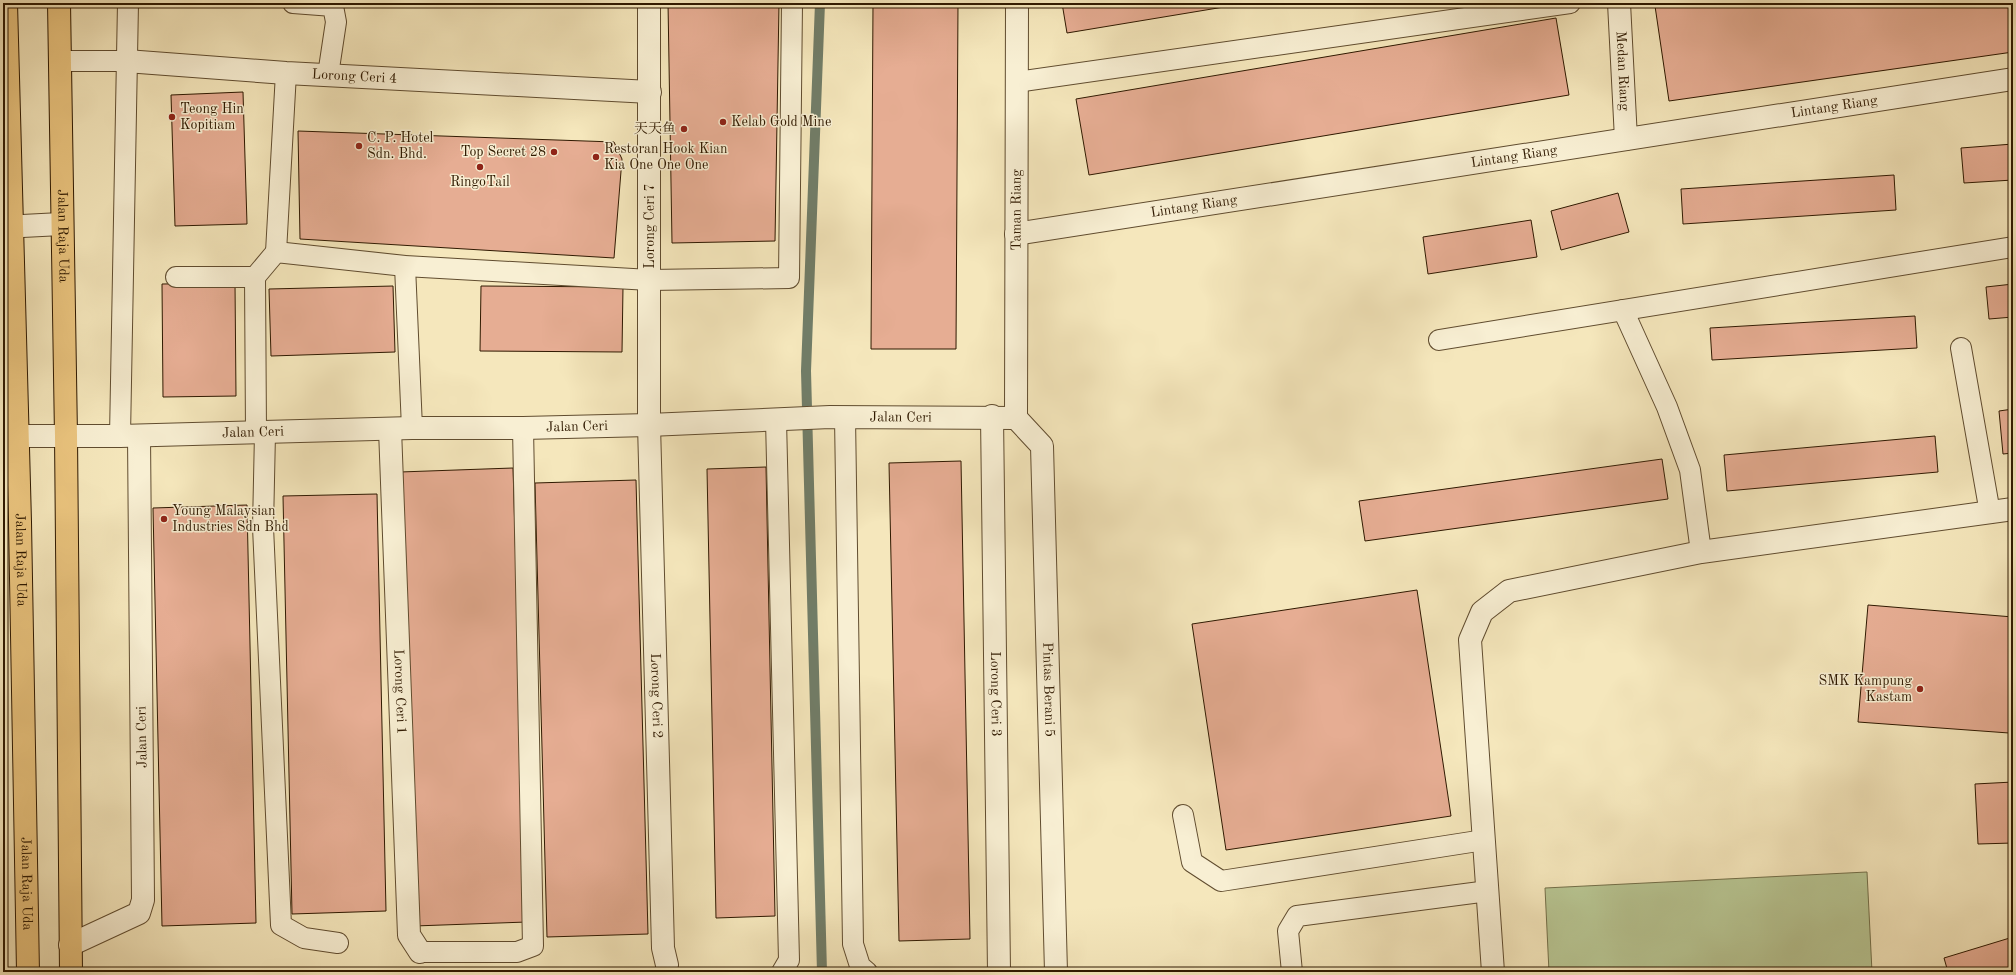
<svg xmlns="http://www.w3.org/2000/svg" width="2016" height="975" font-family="'Old Standard TT','Noto Serif SC',serif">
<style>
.green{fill:#b8c693;stroke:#74704a}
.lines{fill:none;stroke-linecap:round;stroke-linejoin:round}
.stream{stroke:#717d68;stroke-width:10}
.building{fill:#e6ad93;stroke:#2f1900}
.service-casing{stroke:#604c2f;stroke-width:22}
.minor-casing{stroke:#604c2f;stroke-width:24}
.primary-casing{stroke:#2f1900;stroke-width:24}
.service{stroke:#f8efd3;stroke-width:20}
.minor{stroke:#f8efd3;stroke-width:22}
.primary{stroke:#eac47e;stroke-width:22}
.poi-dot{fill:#8f2418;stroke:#f8efd3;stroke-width:1.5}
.labels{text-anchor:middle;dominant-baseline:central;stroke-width:3;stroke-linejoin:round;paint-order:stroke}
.street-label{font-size:14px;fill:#2f1900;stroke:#f8efd3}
.poi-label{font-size:14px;fill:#2f1900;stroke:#f8efd3;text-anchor:start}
</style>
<rect width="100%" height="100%" fill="#f5e7bc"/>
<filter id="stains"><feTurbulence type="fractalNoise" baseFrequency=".005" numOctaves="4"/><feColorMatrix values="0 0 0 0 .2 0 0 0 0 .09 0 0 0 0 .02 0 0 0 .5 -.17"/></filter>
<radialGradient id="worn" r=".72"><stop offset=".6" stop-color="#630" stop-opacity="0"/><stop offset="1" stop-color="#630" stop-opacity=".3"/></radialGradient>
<polygon class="green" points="1867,872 1872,972 1549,972 1545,888"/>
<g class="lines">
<polyline class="stream" points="820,3 806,371 822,972"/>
</g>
<g class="building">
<polygon points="668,3 779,3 775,241 672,243"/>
<polygon points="873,3 958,3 956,349 871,349"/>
<polygon points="1062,3 1248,3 1067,33"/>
<polygon points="1676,3 2013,3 2013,52 1669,101 1655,6"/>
<polygon points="1556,18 1569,95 1089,175 1076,99"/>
<polygon points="243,92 247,224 175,226 171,95"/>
<polygon points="298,131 614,142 622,159 614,258 300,239"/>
<polygon points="2013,144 2013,180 1964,183 1961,148"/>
<polygon points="1894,175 1896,210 1683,224 1681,189"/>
<polygon points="1618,193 1629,232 1561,250 1551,211"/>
<polygon points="1531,220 1537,257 1428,274 1423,237"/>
<polygon points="235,283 236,396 163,397 162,284"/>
<polygon points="2013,284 2013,317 1989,319 1986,287"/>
<polygon points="393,286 395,352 271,356 269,289"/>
<polygon points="481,286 623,287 622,352 480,351"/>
<polygon points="1915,316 1917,348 1712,360 1710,328"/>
<polygon points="2013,409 2013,453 2003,454 1999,411"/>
<polygon points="1935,436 1938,472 1727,491 1724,455"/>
<polygon points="1662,459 1668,499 1365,541 1359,501"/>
<polygon points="961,461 970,939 899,941 889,463"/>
<polygon points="766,467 775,916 716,918 707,469"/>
<polygon points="513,468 527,922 414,926 400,472"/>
<polygon points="636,480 648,934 547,937 535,483"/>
<polygon points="377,494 386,911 292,914 283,496"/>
<polygon points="247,505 256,923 162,926 153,508"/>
<polygon points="1417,590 1451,816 1226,850 1192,624"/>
<polygon points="1868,605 2013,617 2013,683 2009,733 1858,722"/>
<polygon points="2013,782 2013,843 1978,844 1975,784"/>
<polygon points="2013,937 2013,972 1948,972 1944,958"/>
</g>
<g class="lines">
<g class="service-casing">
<g id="service">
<polyline points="293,3 333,6 336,22 328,75"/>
<polyline points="59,61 126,61"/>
<polyline points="1016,82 1570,3"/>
<polyline points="276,252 286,73"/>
<polyline points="405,266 412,428"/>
<polyline points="176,277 255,277 276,252 405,266 650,280 789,278 792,3"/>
<polyline points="255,277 256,433"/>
<polyline points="1623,310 1667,407 1690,470 1701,552"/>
<polyline points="1439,340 2013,247"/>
<polyline points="1961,348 1990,513"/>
<polyline points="845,417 853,944 860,966 867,972"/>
<polyline points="776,420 789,960 782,972"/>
<polyline points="265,433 263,527 281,925 304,938 338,943"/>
<polyline points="120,436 128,3"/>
<polyline points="1183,815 1192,862 1221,881 1484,840"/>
<polyline points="420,952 517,952 533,946 523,428"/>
<polyline points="1292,972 1288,931 1297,916 1488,891"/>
</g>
</g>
<g class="minor-casing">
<g id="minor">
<path id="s1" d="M649,3V425L663,948L667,965"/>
<path id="s2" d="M1619,3L1626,139"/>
<path id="s3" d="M126,61L286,73L650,92"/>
<polyline points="3,227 61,224"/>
<path id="s4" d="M1016,234L2013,79"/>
<path id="s5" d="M992,416L999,972"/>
<path id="s6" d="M1016,418L1042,446L1056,972"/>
<path id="s7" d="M1016,418L1017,3"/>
<path id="s8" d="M390,429L409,935L420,952"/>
<path id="s9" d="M18,436H120L412,428H523L649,425L830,417L1016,418"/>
<polyline points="70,945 139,913 143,900 139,436"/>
<polyline points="1493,972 1470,640 1482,612 1509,591 1701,552 2013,509"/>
</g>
</g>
<g class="primary-casing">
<g id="primary">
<path id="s10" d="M6,3L20,522L28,972"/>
<path id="s11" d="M59,3L66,436L71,972"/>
</g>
</g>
<use href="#service" class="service"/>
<use href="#minor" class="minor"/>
<use href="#primary" class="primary"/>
</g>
<g class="poi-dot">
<circle cx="172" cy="117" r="4"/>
<circle cx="723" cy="122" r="4"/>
<circle cx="684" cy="129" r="4"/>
<circle cx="359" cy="146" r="4"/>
<circle cx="554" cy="152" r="4"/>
<circle cx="596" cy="157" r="4"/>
<circle cx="480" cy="167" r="4"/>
<circle cx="164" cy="519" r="4"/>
<circle cx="1920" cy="689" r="4"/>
</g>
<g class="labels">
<g class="street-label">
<text stroke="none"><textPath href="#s2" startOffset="68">Medan Riang</textPath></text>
<text stroke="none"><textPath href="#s3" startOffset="229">Lorong Ceri 4</textPath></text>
<text stroke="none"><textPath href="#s4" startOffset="828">Lintang Riang</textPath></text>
<text stroke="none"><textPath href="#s4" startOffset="504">Lintang Riang</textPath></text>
<text stroke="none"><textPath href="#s4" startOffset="180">Lintang Riang</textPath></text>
<text stroke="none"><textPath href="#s7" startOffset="208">Taman Riang</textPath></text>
<text transform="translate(650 226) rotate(-90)">Lorong Ceri 7</text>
<text stroke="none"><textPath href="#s11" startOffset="233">Jalan Raja Uda</textPath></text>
<text stroke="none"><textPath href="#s9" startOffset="883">Jalan Ceri</textPath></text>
<text stroke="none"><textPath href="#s9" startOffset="559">Jalan Ceri</textPath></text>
<text stroke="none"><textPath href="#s9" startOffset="235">Jalan Ceri</textPath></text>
<text stroke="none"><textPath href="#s10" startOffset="557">Jalan Raja Uda</textPath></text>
<text stroke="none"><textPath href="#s6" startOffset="282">Pintas Berani 5</textPath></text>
<text stroke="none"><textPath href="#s8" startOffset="263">Lorong Ceri 1</textPath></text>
<text stroke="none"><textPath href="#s5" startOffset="278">Lorong Ceri 3</textPath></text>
<text stroke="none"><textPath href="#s1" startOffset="693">Lorong Ceri 2</textPath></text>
<text transform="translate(142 737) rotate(-91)">Jalan Ceri</text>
<text stroke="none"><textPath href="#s10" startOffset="881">Jalan Raja Uda</textPath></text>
</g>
<g class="poi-label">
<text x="180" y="109">Teong Hin<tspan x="180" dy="16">Kopitiam</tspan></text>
<text x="731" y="122">Kelab Gold Mine</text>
<text x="676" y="129" text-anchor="end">天天鱼</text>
<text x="367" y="138">C. P. Hotel<tspan x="367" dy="16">Sdn. Bhd.</tspan></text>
<text x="604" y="149">Restoran Hook Kian<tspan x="604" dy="16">Kia One One One</tspan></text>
<text x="546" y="152" text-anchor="end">Top Secret 28</text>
<text x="480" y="182" text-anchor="middle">RingoTail</text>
<text x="172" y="511">Young Malaysian<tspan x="172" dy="16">Industries Sdn Bhd</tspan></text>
<text x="1912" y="681" text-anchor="end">SMK Kampung<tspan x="1912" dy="16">Kastam</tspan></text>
</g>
</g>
<rect width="2016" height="975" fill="none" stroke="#f5e7bc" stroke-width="16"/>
<rect x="4" y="4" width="2008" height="967" fill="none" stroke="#2f1900" stroke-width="2"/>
<rect x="8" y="8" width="2000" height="959" fill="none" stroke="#2f1900"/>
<rect width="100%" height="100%" filter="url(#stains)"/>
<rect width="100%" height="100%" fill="url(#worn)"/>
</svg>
